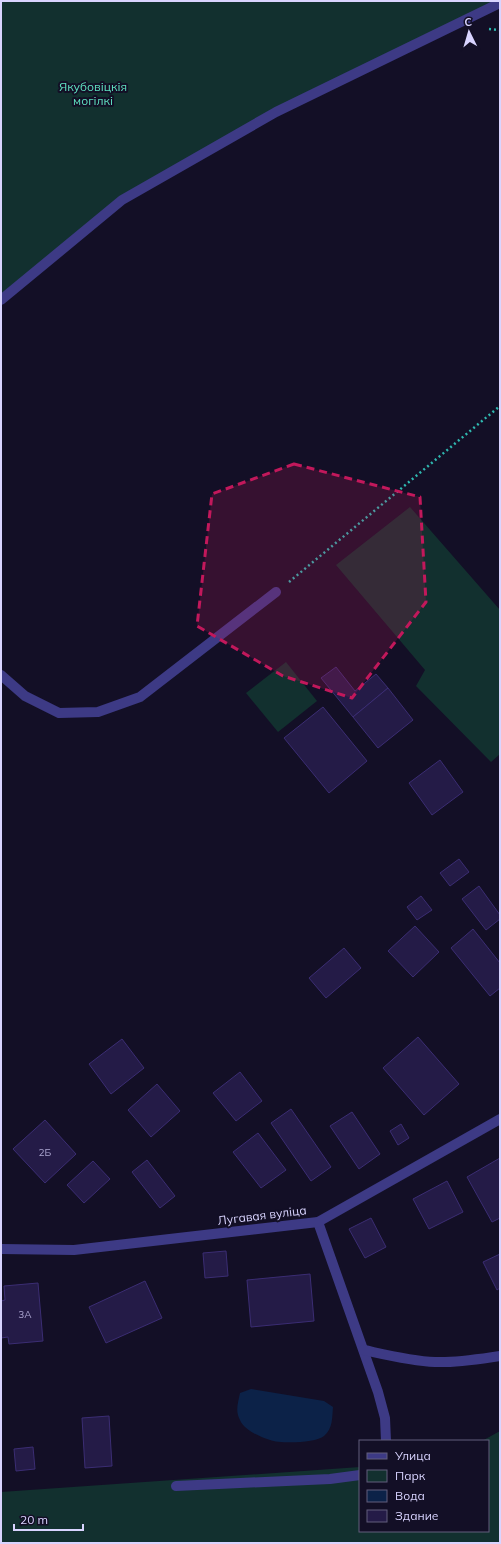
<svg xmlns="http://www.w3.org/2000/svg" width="501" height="1544" font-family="Mulish,sans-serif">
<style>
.green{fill:#12302f}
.water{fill:#0c2248}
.building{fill:#241b47;stroke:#3b2d73}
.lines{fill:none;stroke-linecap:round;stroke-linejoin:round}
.path{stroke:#2fb8b0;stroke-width:2.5;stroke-dasharray:2 3;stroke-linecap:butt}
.service{stroke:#3d3a85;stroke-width:10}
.minor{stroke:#3d3a85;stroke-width:10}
.marked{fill:#c2185b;fill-opacity:0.2;stroke:#c2185b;stroke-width:3;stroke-dasharray:8 5;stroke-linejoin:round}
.labels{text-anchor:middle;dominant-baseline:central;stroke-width:4;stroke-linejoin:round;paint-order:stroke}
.number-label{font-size:10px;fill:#aca6d1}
.park-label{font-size:12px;fill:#5fe0c0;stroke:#130f26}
.street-label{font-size:12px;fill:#d9d4ff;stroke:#130f26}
</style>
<rect width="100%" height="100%" fill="#130f26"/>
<g class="green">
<polygon points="1,1 500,1 276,112 122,200 1,300"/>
<polygon points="410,507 500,610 500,754 491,762 416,686 425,670 336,565"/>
<polygon points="286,662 317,701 278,732 246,693"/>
<polygon points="500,1431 500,1543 1,1543 1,1492 360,1467 360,1531 488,1531 488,1441 482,1441"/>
</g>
<path class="water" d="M251,1389L324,1401L333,1407C332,1418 333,1428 324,1436C316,1443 280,1444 270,1440C260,1437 244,1430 240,1420C235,1411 238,1403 240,1393Z"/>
<g class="building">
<polygon points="336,667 355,691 376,674 388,688 353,717 321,678"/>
<polygon points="388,688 413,720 378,748 353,717"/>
<polygon points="323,707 367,761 329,793 284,738"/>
<polygon points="440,760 463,792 432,815 409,783"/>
<polygon points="459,859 469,872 450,886 440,873"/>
<polygon points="479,886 500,915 500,919 486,930 462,899"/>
<polygon points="421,896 432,910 417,920 407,907"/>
<polygon points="415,926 439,952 413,977 388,951"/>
<polygon points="473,929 500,963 500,988 490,996 451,948"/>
<polygon points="344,948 361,968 326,998 309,978"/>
<polygon points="418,1037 459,1084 424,1115 383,1068"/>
<polygon points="122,1039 144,1068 111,1094 89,1064"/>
<polygon points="240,1072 262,1101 236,1121 213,1093"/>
<polygon points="157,1084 180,1111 151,1137 128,1110"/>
<polygon points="291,1109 331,1167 311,1181 271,1123"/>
<polygon points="352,1112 380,1154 359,1169 330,1126"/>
<polygon points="45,1120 76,1154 45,1183 13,1149"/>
<polygon points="401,1124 409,1138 398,1145 390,1131"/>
<polygon points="258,1133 286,1170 261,1188 233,1152"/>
<polygon points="500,1158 500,1218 492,1222 467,1177"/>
<polygon points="147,1160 175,1196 160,1208 132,1172"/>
<polygon points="93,1161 110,1179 84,1203 67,1185"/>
<polygon points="447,1181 463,1212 429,1229 413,1199"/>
<polygon points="371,1218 386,1247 365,1258 349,1229"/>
<polygon points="226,1251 228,1276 205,1278 203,1253"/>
<polygon points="500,1254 500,1288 497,1290 483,1262"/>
<polygon points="310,1274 314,1321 251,1327 247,1280"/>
<polygon points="145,1281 162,1318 106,1343 89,1307"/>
<polygon points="38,1283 43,1341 9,1344 8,1337 1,1338 1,1301 5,1300 4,1286"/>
<polygon points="109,1416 112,1466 85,1468 82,1418"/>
<polygon points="33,1447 35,1469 16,1471 14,1449"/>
</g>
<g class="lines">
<g class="path">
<polyline points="489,29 500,30"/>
<polyline points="289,582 500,406"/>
</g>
<g class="service">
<polyline points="1,300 122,200 276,112 500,3"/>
<polyline points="1,675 25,696 59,713 98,712 140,697 276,592"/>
<polyline points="318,1222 378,1392 385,1418 386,1441"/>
<path d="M364,1350C387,1355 411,1361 435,1362C456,1363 479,1359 500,1356"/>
<polyline points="176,1486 330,1479 360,1475"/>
</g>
<polyline class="minor" points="1,1249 74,1250 318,1222 500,1119"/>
</g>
<path class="marked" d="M294,464L420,497L426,602L352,698L283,676L197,626L212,494Z"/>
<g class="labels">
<g class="number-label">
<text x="45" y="1152">2Б</text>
<text x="25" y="1314">3А</text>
</g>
<g class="park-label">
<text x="93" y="86">Якубовіцкія<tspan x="93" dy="14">могілкі</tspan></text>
</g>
<g class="street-label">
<text transform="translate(262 1215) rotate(-7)">Лугавая вуліца</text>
</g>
</g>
<rect width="501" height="1544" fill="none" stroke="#d9d4ff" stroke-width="4"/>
<rect x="359" y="1440" width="130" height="92" fill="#130f26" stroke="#625e7d"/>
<rect x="367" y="1453" width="20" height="6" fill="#3d3a85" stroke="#625e7d"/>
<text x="395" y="1460" font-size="12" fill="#d9d4ff">Улица</text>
<rect x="367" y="1470" width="20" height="12" fill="#12302f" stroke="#625e7d"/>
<text x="395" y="1480" font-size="12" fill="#d9d4ff">Парк</text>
<rect x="367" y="1490" width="20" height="12" fill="#0c2248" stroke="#625e7d"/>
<text x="395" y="1500" font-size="12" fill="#d9d4ff">Вода</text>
<rect x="367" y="1510" width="20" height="12" fill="#241b47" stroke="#625e7d"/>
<text x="395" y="1520" font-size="12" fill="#d9d4ff">Здание</text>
<g transform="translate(469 32) rotate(355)" stroke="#130f26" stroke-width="3" paint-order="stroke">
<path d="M0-3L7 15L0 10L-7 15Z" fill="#d9d4ff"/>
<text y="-6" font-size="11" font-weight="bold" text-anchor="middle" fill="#d9d4ff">С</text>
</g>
<path d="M14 1524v6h69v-6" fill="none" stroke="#d9d4ff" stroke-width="2"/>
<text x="20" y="1524" font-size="12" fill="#d9d4ff" stroke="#130f26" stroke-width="3" paint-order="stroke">20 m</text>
</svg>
